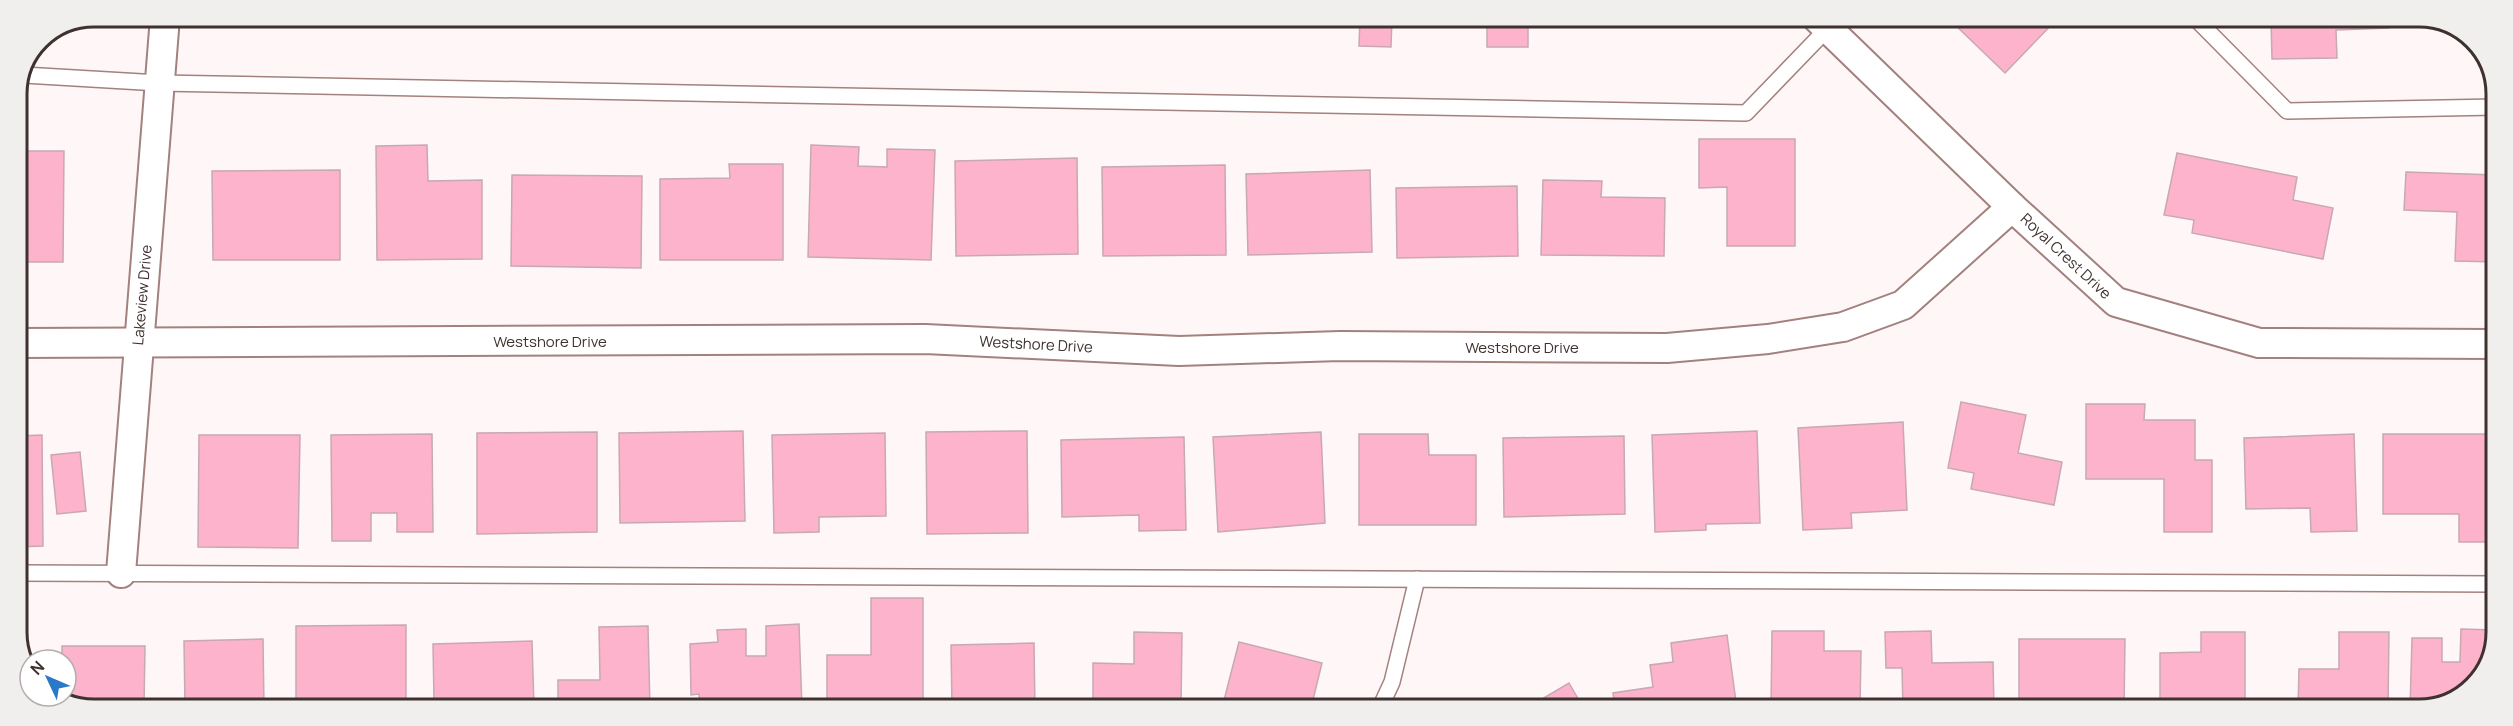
<svg xmlns="http://www.w3.org/2000/svg" width="2513" height="726" font-family="Manrope,sans-serif">
<style>
.building{fill:#fdb3cc;stroke:#c8a8b2;stroke-width:1.5}
.lines{fill:none;stroke-linecap:round;stroke-linejoin:round}
.service-casing{stroke:#a2817e;stroke-width:18}
.minor-casing{stroke:#a2817e;stroke-width:32}
.service{stroke:#fff;stroke-width:15}
.minor{stroke:#fff;stroke-width:28}
.labels{text-anchor:middle;dominant-baseline:central;stroke-width:4.5;stroke-linejoin:round;paint-order:stroke}
.street-label{font-size:15px;fill:#3e312f;stroke:#fff}
.rim{fill:none;stroke:#3e312f;stroke-width:3}
</style>
<rect width="100%" height="100%" fill="#fff7f7"/>
<g class="building">
<rect x="692" y="17" width="44" height="5"/>
<polygon points="1360,18 1392,18 1391,47 1359,46"/>
<polygon points="1433,18 1528,18 1528,47 1487,47 1487,22 1433,22"/>
<polygon points="1951,19 2057,19 2005,73 1950,20"/>
<polygon points="2271,19 2388,19 2389,28 2336,30 2337,58 2272,59"/>
<polygon points="1699,139 1795,139 1795,246 1727,246 1727,187 1699,188"/>
<polygon points="427,145 428,181 482,180 482,259 377,260 376,146"/>
<polygon points="811,145 859,147 858,166 887,167 887,149 935,150 931,260 808,257"/>
<polygon points="22,151 64,151 63,262 17,262 17,187 22,187"/>
<polygon points="2177,153 2297,177 2293,200 2333,208 2323,259 2192,233 2194,220 2164,215"/>
<polygon points="1077,158 1078,254 956,256 955,161"/>
<polygon points="729,164 783,164 783,260 660,260 660,179 730,178"/>
<polygon points="1225,165 1226,255 1103,256 1102,167"/>
<polygon points="340,170 340,260 213,260 212,171"/>
<polygon points="1370,170 1372,252 1248,255 1246,174"/>
<polygon points="2406,172 2496,175 2496,262 2455,261 2457,212 2404,210"/>
<polygon points="512,175 642,176 641,268 511,266"/>
<polygon points="1543,180 1602,181 1601,197 1665,198 1664,256 1541,255"/>
<polygon points="1517,186 1518,256 1397,258 1396,188"/>
<polygon points="1961,402 2026,415 2018,453 2062,462 2054,505 1971,489 1974,473 1948,468"/>
<polygon points="2086,404 2145,404 2144,420 2195,420 2195,460 2212,460 2212,532 2164,532 2164,479 2086,479"/>
<polygon points="1903,422 1907,510 1851,513 1852,528 1803,530 1798,428"/>
<polygon points="743,431 745,521 620,523 619,433"/>
<polygon points="1027,431 1028,533 927,534 926,432"/>
<polygon points="1757,431 1760,523 1706,524 1706,530 1655,532 1652,435"/>
<polygon points="597,432 597,532 477,534 477,433"/>
<polygon points="1321,432 1325,523 1218,532 1213,437"/>
<polygon points="885,433 886,516 819,517 819,532 774,533 772,435"/>
<polygon points="432,434 433,532 397,532 397,513 371,513 371,541 332,541 331,435"/>
<polygon points="1359,434 1428,434 1429,455 1476,455 1476,525 1359,525"/>
<polygon points="2354,434 2357,531 2311,532 2310,508 2246,509 2244,438"/>
<polygon points="2383,434 2495,434 2494,542 2459,542 2459,514 2383,514"/>
<polygon points="42,435 43,546 17,547 17,436"/>
<polygon points="199,435 300,435 298,548 198,547"/>
<polygon points="1624,436 1625,514 1504,517 1503,438"/>
<polygon points="1184,437 1186,530 1139,531 1139,515 1062,517 1061,440"/>
<polygon points="80,452 86,511 57,514 51,455"/>
<polygon points="871,598 923,598 923,708 827,708 827,655 871,655"/>
<polygon points="799,624 802,708 700,708 699,694 691,695 690,644 718,642 717,630 746,629 746,656 766,656 766,626"/>
<polygon points="406,625 406,700 340,700 341,707 296,707 296,626"/>
<polygon points="648,626 650,708 558,707 558,680 600,680 599,627"/>
<polygon points="2461,629 2494,630 2494,652 2466,693 2419,709 2410,709 2412,638 2442,638 2442,662 2460,662"/>
<polygon points="1772,631 1824,631 1824,651 1861,651 1860,709 1771,709"/>
<polygon points="1931,631 1932,663 1993,662 1994,709 1903,709 1902,668 1886,668 1885,632"/>
<polygon points="1134,632 1182,633 1181,708 1093,708 1093,663 1134,664"/>
<polygon points="2201,632 2245,632 2245,709 2160,709 2160,653 2201,652"/>
<polygon points="2339,632 2389,632 2388,709 2298,709 2299,669 2339,669"/>
<polygon points="1727,635 1737,709 1615,709 1613,693 1653,687 1650,665 1673,662 1671,643"/>
<polygon points="263,639 264,707 185,707 184,641"/>
<polygon points="2019,639 2125,639 2124,709 2019,709"/>
<polygon points="532,641 534,707 455,707 455,701 434,701 433,644"/>
<polygon points="1239,642 1322,663 1311,708 1222,708"/>
<polygon points="1034,643 1035,708 952,708 951,645"/>
<polygon points="62,646 145,646 144,707 74,707 62,699 62,696 66,696 66,660 62,660"/>
<polygon points="1569,683 1584,709 1525,709"/>
</g>
<g class="lines">
<g class="service-casing">
<g id="service">
<polyline points="2196,19 2287,111 2496,107"/>
<polyline points="24,75 159,83 1746,113 1827,29"/>
<polyline points="17,573 2494,584"/>
<polyline points="1380,708 1392,682 1417,579"/>
</g>
</g>
<g class="minor-casing">
<g id="minor">
<polyline points="1817,18 2012,207 2116,302 2259,343 2495,344"/>
<polyline points="17,343 925,339 1179,351 1340,346 1667,348 1768,339 1843,327 1903,305 2012,207"/>
<polyline points="121,573 165,17"/>
</g>
</g>
<use href="#service" class="service"/>
<use href="#minor" class="minor"/>
</g>
<g class="labels">
<g class="street-label">
<text transform="translate(2066 256) rotate(43)">Royal Crest Drive</text>
<text transform="translate(142 295) rotate(-85)">Lakeview Drive</text>
<text x="550" y="341">Westshore Drive</text>
<text transform="translate(1036 344) rotate(3)">Westshore Drive</text>
<text x="1522" y="347">Westshore Drive</text>
</g>
</g>
<path d="M0 0H2513V726H0ZM94 27H2419A67 67 0 0 1 2486 94V632A67 67 0 0 1 2419 699H94A67 67 0 0 1 27 632V94A67 67 0 0 1 94 27Z" fill="#f0efee" fill-rule="evenodd"/>
<path class="rim" d="M94 27H2419A67 67 0 0 1 2486 94V632A67 67 0 0 1 2419 699H94A67 67 0 0 1 27 632V94A67 67 0 0 1 94 27Z"/>
<g transform="translate(48 678) rotate(314)"><circle r="28" fill="#ffffff" stroke="#b2adac" stroke-width="1.5"/>
<path d="M0-4.5L10 22L0 15L-10 22Z" fill="#2a79c9"/>
<text y="-9" font-size="16" font-weight="bold" text-anchor="middle" fill="#3e312f">N</text>
</g>
</svg>
